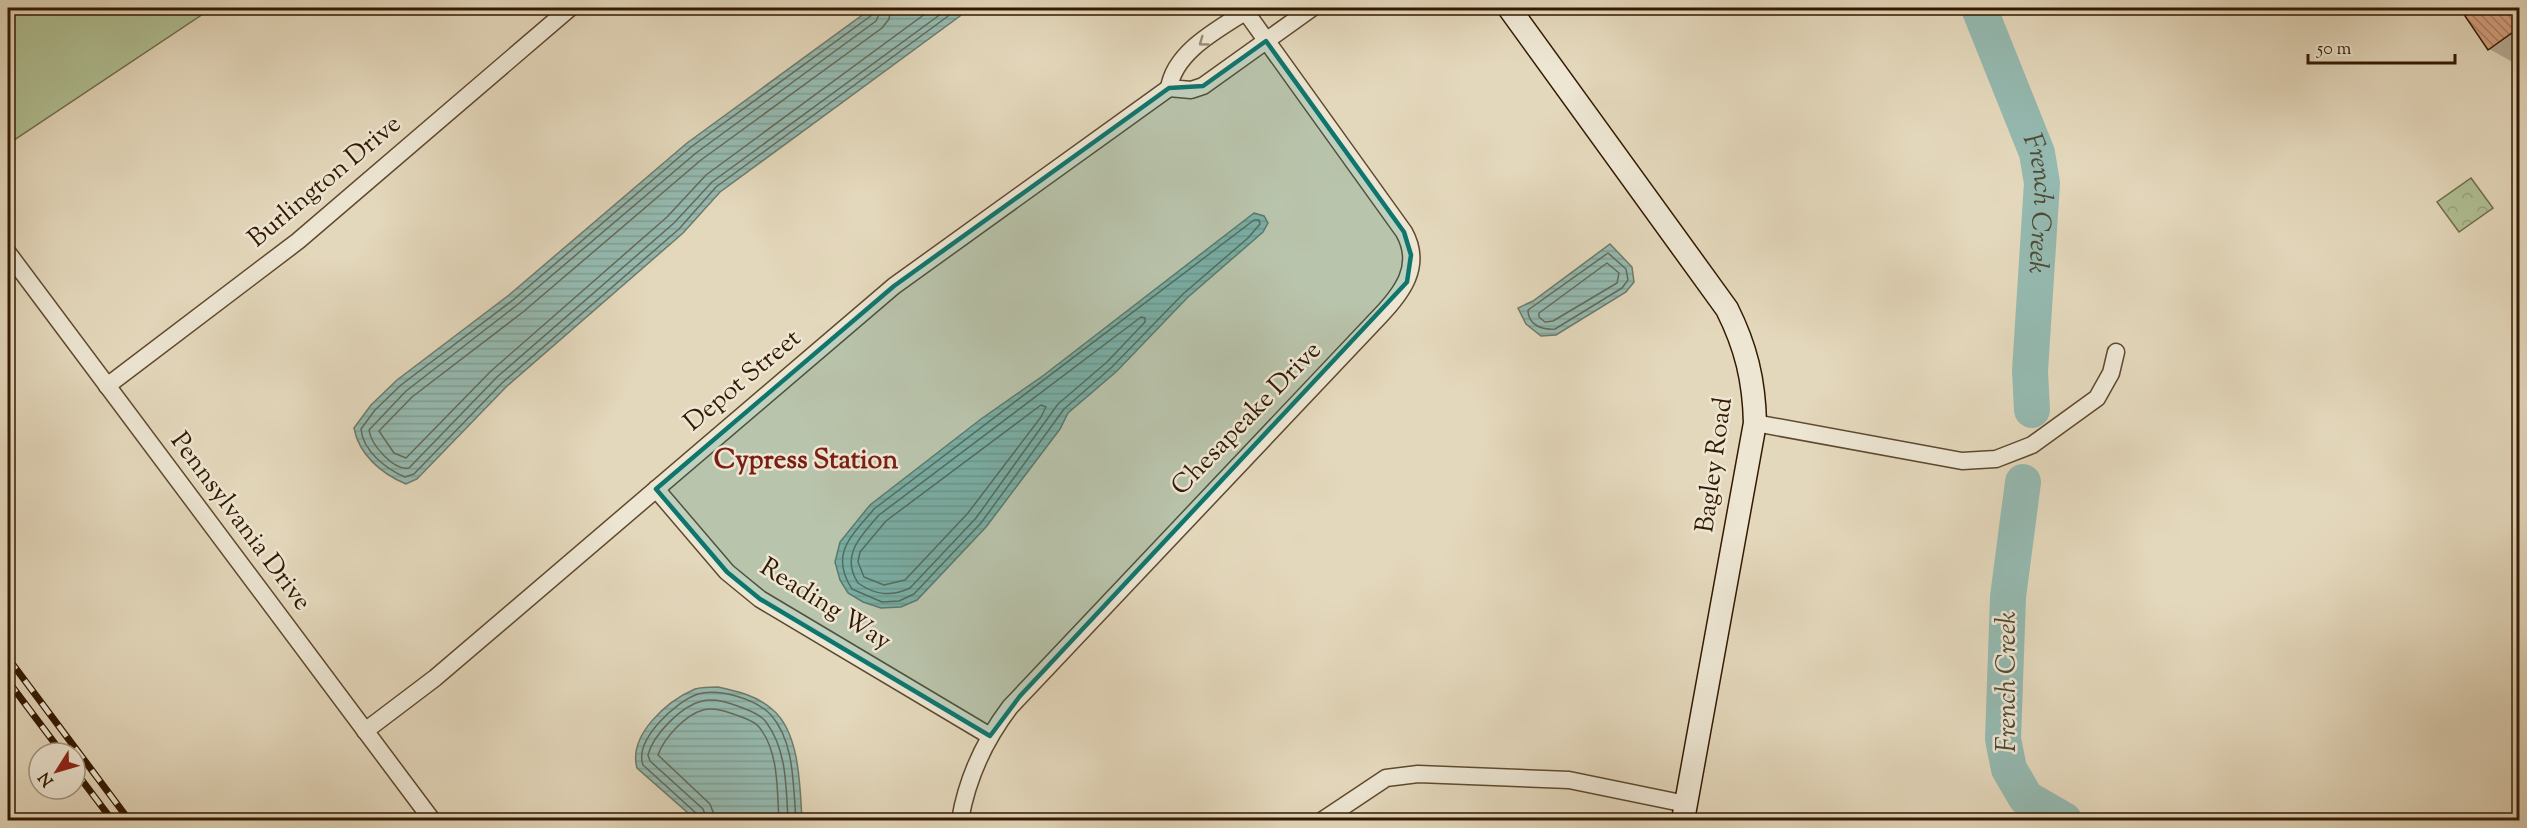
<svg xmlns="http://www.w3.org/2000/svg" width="2527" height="828" font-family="'Sorts Mill Goudy',serif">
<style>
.green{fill:#b0c094;stroke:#726c4a;stroke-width:1.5}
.park{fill:url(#park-crowns);stroke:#726c4a;stroke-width:1.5}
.water{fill:url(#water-rules);stroke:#6e7a6a;stroke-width:1.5}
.shadow{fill:#0003}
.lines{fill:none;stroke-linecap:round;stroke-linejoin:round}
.shore{stroke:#646a58;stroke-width:1.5}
.river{stroke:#95bab1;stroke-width:36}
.building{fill:url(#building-back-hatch);stroke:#331900;stroke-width:1.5}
.lane-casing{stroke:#5f492f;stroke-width:10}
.street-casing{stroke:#5f492f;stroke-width:19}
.secondary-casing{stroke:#331900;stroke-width:25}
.lane{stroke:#ede6d3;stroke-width:8}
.street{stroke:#ede6d3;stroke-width:16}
.secondary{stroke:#ede6d3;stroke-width:22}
.rail-casing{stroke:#331900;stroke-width:7}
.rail{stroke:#ede6d3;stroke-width:4.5;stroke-dasharray:14;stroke-linecap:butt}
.oneway{stroke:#998a74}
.marked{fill:#0f766e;fill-opacity:0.2;stroke:#0f766e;stroke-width:4.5;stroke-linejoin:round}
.labels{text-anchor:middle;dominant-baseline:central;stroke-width:5;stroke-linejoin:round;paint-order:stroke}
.street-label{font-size:26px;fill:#331900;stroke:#ede6d3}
.water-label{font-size:27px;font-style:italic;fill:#504935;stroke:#ede6d3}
.neighbourhood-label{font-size:27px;font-weight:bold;fill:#7a1f14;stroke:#ede6d3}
</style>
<defs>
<pattern id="park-crowns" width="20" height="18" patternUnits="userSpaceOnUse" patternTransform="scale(1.5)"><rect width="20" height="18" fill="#b0c094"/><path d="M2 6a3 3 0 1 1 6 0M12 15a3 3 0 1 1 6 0" fill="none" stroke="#98a47e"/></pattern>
<pattern id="water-rules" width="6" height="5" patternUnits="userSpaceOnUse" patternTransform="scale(1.5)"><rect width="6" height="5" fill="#95bab1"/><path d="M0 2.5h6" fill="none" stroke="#819f96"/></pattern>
<pattern id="building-back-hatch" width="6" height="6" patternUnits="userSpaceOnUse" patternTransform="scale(1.5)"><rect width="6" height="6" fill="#d5a181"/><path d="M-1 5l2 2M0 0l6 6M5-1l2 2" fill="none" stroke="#ad8267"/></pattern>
</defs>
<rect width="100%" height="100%" fill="#e4d8bc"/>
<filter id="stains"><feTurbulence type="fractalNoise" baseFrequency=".00333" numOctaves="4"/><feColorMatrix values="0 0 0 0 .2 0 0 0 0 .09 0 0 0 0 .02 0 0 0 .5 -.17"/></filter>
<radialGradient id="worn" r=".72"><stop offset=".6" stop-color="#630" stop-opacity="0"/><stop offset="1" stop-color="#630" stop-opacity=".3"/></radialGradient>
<polygon class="green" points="8,8 212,8 8,144"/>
<polygon class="park" points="2471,178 2493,208 2459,232 2437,202"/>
<g class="water">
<path d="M872,8H966L960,16L720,192L683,233L506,387L417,479L406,484C382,474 359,455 354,428L371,405L397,380L509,295L687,143Z"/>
<polygon points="1254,213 1264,216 1268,223 1263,232 1187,298 1117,371 1068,413 1060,429 986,527 917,600 901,607 881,608 863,602 848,593 840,580 835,562 840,542 870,505 981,419 1044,375"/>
<polygon points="1610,244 1632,267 1634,282 1626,292 1556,335 1541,336 1526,324 1518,308 1533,301"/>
<path d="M718,687C737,691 758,696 773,710C800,733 800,788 802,820H696L637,768C628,735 667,701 695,689C702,687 710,687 718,687Z"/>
</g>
<polygon class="shadow" points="2479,8 2520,8 2520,55 2511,61 2489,49 2467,17"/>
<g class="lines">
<g class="shore">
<path d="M874,8L872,15L691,147L513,300L401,385L375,410L361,429C363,451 386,469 405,477L414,474L502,383L679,229L716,187L959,8"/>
<path d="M882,8L876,21L696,153L517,305L406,391L369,430C371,445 394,471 409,468L497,377L674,223L712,182L949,8"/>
<polyline points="891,8 889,19 882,28 701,160 523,312 412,397 379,431 394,453 406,458 491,371 667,217 706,175 933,8"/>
<path d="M1254,220H1259L1260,224L1248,238L1183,294L1112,367L1064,409L981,523L914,594L899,601L882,602L852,589C829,553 852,536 874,509Z"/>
<path d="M1608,253L1626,269L1628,280L1622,288L1555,329C1542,330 1528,325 1528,310Z"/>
<polygon points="1607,263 1619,273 1617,283 1553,321 1545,322 1539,317 1539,313"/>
<path d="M1141,317L1145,318V322L1107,362L1058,404L976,518L910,588C891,597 875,595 858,583C840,555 861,536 879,515Z"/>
<polygon points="1041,405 1046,407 1041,417 968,513 905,580 884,585 864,577 858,562 860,552 886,521"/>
<path d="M699,820L697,814L643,765C634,740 676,701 698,694C719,688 756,699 771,715C795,742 793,787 796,820"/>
<path d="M707,820L703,809L650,761L648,755C653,735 681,706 702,701C716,698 730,703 743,708C751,711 761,715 766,722C787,750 786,787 788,820"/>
<path d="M716,820L710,804L658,755C664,738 685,715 703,710C715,707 728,712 739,716C746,719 754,721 759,727C779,751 777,791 779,820"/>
</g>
<g class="river">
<path id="s1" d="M1979,8L2037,153L2042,183L2030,371L2032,410"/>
<polyline points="2023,482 2008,597 2003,739 2009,769 2026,798 2064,820"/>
</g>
</g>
<polygon class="building" points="2476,8 2520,8 2520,27 2488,50 2465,16"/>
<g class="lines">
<g class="lane-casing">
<polyline id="lane" points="8,811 15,820"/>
</g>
<g class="street-casing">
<g id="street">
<path d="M1251,8C1221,28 1175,50 1169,88L1191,90L1203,86L1312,8"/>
<polyline points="8,253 432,820"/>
<polyline points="107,386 298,241 570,8"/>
<polyline points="1755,423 1962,461 1996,459 2032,445 2097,398 2111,373 2116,352"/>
<polyline points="656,489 727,572 760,599 990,736"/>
<polyline points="365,731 435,678 894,286 1169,88"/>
<path d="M960,820C967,779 985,740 1010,707L1379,317C1402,293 1423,266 1404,232L1243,8"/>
<polyline points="1323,820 1386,778 1418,774 1569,780 1686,804"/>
</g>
</g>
<g class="secondary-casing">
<path id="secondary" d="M1509,8L1727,309C1746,347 1754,380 1755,423L1683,820"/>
</g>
<use href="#lane" class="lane"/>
<use href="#street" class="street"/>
<use href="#secondary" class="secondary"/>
<g class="rail-casing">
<g id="rail">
<polyline points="8,658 129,820"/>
<polyline points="8,681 62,753"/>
<polyline points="75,771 112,820"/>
</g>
</g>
<use href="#rail" class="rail"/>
</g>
<defs><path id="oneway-chevron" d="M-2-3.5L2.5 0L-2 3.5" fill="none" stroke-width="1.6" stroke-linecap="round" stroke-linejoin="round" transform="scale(1.5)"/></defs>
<use class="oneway" href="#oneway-chevron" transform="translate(1203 42) rotate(144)"/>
<path class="marked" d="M1266,41L1404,232L1411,255L1407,282L1020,696L990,736L760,599L727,572L656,489L894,286L1169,88L1203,86Z"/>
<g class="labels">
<g class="street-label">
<text transform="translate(325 182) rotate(-40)">Burlington Drive</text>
<text transform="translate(743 381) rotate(-40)">Depot Street</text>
<text transform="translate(1247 419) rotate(-46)">Chesapeake Drive</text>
<text transform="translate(1715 465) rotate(-82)">Bagley Road</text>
<text transform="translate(240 522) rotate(53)">Pennsylvania Drive</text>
<text transform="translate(825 605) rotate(32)">Reading Way</text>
</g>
<g class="water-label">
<text stroke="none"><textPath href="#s1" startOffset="207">French Creek</textPath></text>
<text transform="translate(2008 682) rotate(-90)">French Creek</text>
</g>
<g class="neighbourhood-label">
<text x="806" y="461">Cypress Station</text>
</g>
</g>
<rect width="2527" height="828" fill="none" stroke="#e4d8bc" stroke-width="30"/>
<rect x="9" y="9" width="2509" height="810" fill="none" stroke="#331900" stroke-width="3"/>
<rect x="15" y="15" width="2497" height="798" fill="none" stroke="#331900" stroke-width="1.5"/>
<g transform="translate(57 771) rotate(233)"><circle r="28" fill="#ede6d3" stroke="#a3947f" stroke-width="1.5"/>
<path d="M0-4.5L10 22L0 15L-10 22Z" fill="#8f2418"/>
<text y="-9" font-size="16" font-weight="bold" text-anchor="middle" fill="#331900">N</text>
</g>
<path d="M2308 54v9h147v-9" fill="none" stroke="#331900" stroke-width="3"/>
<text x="2317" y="54" font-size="18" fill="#331900" stroke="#ede6d3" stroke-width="4.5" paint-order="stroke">50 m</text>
<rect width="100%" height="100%" filter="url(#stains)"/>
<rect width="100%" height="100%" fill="url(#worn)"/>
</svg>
